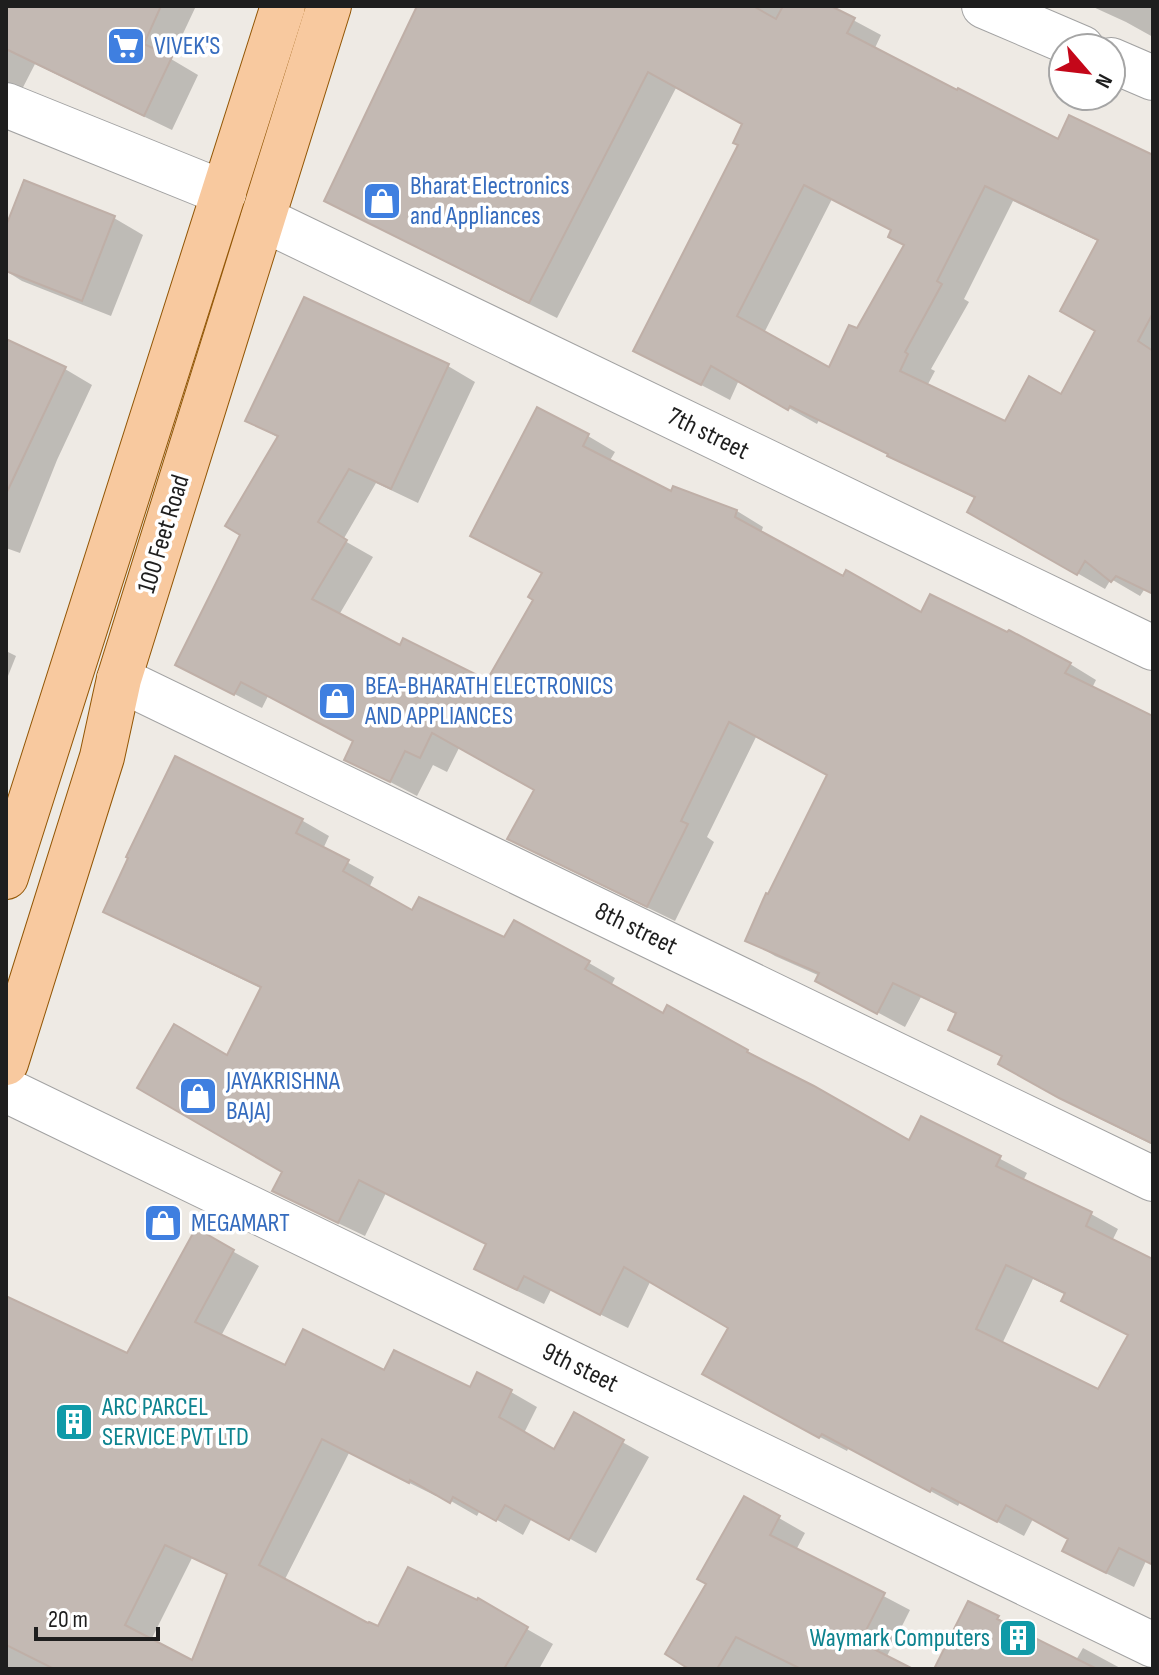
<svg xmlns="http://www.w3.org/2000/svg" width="1159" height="1675" font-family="'Sofia Sans Condensed',sans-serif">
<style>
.shadow{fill:#0003;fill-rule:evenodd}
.building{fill:#c3b9b3;stroke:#bfafa7;stroke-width:2;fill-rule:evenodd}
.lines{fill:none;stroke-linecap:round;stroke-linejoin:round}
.minor-casing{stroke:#a2a2a2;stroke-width:46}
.primary-casing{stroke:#925605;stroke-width:46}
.minor{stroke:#fff;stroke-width:44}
.primary{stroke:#f8c99f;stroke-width:44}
.labels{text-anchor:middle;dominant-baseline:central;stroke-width:7;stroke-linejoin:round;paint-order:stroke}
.shop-label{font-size:26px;fill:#366cbe;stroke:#fff;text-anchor:start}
.street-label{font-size:26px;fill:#1e1e1e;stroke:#fff}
.culture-label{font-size:26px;fill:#0d838f;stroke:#fff;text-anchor:start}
</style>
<rect width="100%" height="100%" fill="#eeeae4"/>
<g class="shadow">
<polygon points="6,6 196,6 171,59 198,75 172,130 35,64 18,97 6,90"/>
<path d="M419,6H827L881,35L874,50L1059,142L1153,157V594L1144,590L1140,596L1111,579L1105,589L969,511L976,499L819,420L817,424L739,380L730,400L636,351L740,145L745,124L677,86L557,318L354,216ZM832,199L893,230L906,246L858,331L829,369L764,333ZM1013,201L1100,242L1097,331L1061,397L1006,423L927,386L935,371L931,369L969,302L964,299Z"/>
<polygon points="1091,6 1153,6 1153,37 1126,22"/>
<polygon points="25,183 114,218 143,235 111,316 22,281 6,271 6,232"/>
<polygon points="305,300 448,366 475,382 418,503 376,483 343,540 373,557 339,615 401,648 488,682 535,599 544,573 500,550 588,436 615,452 609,462 672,494 737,511 763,527 761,533 843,578 922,615 1070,664 1096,680 1092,688 1153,718 1153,1145 1088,1113 1001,1063 1004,1057 951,1029 958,1015 921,997 905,1027 845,995 820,976 775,956 748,940 829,775 757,735 707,837 714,842 675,921 537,854 510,838 536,790 460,746 447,772 433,765 417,796 346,759 355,741 268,696 262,708 178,665 242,535 279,438 248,421"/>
<polygon points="6,341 65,369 92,385 57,460 20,553 6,548"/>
<polygon points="6,651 16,656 6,681"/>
<path d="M176,759L303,821L329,836L323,849L374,877L369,888L413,913L589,963L615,978L611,986L663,1016L668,1007L910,1142L922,1118L1027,1173L1023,1181L1091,1214L1118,1229L1112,1241L1153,1262V1565L1146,1561L1134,1587L1091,1566L1071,1539L1033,1519L1024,1536L960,1502L958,1506L849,1447L847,1451L791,1422L730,1328L651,1280L628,1328L551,1290L544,1304L503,1284L477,1268L488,1245L386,1193L365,1236L302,1206L275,1190L285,1171L228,1058L262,989L132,926L105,911ZM1033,1279L1066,1295L1063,1301L1130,1336L1098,1392L1002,1344Z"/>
<path d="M196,1231L259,1266L221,1336L286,1368L384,1373L471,1390L511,1392L537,1407L524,1433L554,1451L574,1415L649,1457L596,1553L532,1518L523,1535L480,1510L477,1516L437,1493L436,1496L349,1453L284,1581L379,1629L478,1601L553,1644L539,1669H6V1320L128,1355ZM192,1558L229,1575L193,1663L151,1640Z"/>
<polygon points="744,1498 805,1533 796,1550 910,1610 886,1658 908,1669 693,1669 708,1583"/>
<polygon points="969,1603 1076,1660 1083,1648 1122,1669 936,1669"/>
</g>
<g class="building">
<polygon points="6,6 161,6 144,44 172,57 144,116 6,49"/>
<path d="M417,6H753L776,19L783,6H831L855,18L847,33L957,90L958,88L1058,139L1069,115L1153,155V313L1138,341L1153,351V594L1116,576L1111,582L1085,561L1077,575L967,512L975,497L887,456L888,454L790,406L788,410L711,366L701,385L633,351L738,145L733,143L742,124L648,72L529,303L324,201ZM804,185L891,230L888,237L904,245L857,328L849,325L829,367L737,316ZM985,186L1098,240L1060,311L1095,331L1061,394L1029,376L1005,421L900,371L908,354L905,352L942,284L937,281Z"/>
<polygon points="24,180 115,216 82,301 6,271 6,226"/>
<polygon points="304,297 449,364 391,489 349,469 318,522 347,540 312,599 400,645 403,638 487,680 533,600 528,597 542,573 470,536 537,407 589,434 583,446 671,491 673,486 737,510 735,517 843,576 846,570 921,612 930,594 1007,632 1009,630 1071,663 1065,673 1153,716 1153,1144 1059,1098 998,1064 1002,1056 948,1030 956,1013 893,983 877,1014 815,981 819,973 745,941 766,893 768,894 827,775 729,722 681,821 688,824 647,907 507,839 534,790 432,733 420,758 405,751 390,782 344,760 353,741 241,682 234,695 175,665 240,535 225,526 278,436 245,421"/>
<polygon points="6,339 66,367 6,494"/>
<path d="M175,756L303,819L296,833L349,860L343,871L412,910L419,897L504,937L514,920L590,961L585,969L663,1013L667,1005L748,1050L747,1052L814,1086L909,1140L921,1116L1001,1156L996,1166L1092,1212L1086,1226L1153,1259V1565L1119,1548L1106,1573L1062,1551L1068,1539L1006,1505L997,1522L932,1488L930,1492L822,1434L819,1438L702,1374L728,1328L624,1267L600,1315L524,1276L517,1290L474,1269L486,1244L359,1180L338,1223L272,1191L282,1172L137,1088L174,1024L227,1055L261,987L103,912L128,858L126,857ZM1006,1265L1065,1293L1061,1301L1128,1335L1098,1389L976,1329Z"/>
<path d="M196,1228L234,1250L195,1322L285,1365L303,1329L384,1370L394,1350L470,1387L477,1372L512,1390L499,1417L554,1449L574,1412L624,1440L569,1540L505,1505L496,1521L453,1497L450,1503L410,1480L409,1483L322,1439L259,1565L368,1623L369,1622L378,1626L408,1567L477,1600L478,1598L528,1627L504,1669H54L6,1645V1296L127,1353ZM165,1545L227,1574L192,1660L125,1625Z"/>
<polygon points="744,1496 780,1516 770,1535 885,1593 860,1642 913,1669 801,1669 736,1637 717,1669 689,1669 665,1654 706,1584 697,1579"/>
<polygon points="968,1601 999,1616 997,1619 1097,1669 934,1669"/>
</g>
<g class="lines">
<g class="minor-casing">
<g id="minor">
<polyline points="984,6 1082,48"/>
<polyline points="1111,60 1153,78"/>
<polyline points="6,105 224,193"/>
<polyline points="263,219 1153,648"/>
<polyline points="119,679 1153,1179"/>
<polyline points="6,1090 1153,1645"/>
</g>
</g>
<g class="primary-casing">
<g id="primary">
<polyline points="6,877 283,6"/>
<polyline points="6,1063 102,757 119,679 329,6"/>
</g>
</g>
<use href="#minor" class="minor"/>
<use href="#primary" class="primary"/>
</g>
<defs>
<g id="supermarket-square" transform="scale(2)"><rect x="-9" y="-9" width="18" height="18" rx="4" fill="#3f7fe0" stroke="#fff"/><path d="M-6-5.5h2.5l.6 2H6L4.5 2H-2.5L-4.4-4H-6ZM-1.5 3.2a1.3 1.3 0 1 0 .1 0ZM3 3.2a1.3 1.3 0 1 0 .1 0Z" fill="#fff"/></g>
<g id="shop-square" transform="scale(2)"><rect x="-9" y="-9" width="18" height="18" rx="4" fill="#3f7fe0" stroke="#fff"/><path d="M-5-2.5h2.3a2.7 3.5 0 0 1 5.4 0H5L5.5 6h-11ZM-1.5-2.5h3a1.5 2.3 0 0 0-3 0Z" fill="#fff"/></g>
<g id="building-square" transform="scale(2)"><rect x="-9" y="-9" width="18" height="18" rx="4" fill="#0f9aa8" stroke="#fff"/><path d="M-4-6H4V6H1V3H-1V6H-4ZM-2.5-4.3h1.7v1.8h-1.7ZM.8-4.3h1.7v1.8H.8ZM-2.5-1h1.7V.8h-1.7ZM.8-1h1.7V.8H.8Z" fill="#fff"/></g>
</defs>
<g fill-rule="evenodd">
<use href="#supermarket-square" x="126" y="46"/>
<use href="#shop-square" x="382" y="201"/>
<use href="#shop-square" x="337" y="701"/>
<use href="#shop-square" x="198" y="1096"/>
<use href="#shop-square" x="163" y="1223"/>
<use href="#building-square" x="74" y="1422"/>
<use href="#building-square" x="1018" y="1638"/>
</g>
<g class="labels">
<g class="shop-label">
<text x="154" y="46">VIVEK'S</text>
<text x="410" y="186">Bharat Electronics<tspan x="410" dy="30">and Appliances</tspan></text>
<text x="365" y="686">BEA-BHARATH ELECTRONICS<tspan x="365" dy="30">AND APPLIANCES</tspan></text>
<text x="226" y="1081">JAYAKRISHNA<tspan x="226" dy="30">BAJAJ</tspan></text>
<text x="191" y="1223">MEGAMART</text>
</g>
<g class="street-label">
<text transform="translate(708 434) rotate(26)">7th street</text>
<text transform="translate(164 534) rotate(-73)">100 Feet Road</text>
<text transform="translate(636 929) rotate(26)">8th street</text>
<text transform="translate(580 1368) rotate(26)">9th steet</text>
</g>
<g class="culture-label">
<text x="102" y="1407">ARC PARCEL<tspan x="102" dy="30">SERVICE PVT LTD</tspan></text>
<text x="990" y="1638" text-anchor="end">Waymark Computers</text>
</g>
</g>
<rect width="1159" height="1675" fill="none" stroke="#1e1e1e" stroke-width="16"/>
<g transform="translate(1087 72) rotate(118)"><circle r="38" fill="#ffffff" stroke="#a5a5a5" stroke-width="2"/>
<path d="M0-6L14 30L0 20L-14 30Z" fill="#c40719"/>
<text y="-12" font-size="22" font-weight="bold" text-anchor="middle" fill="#1e1e1e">N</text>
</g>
<path d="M36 1627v12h122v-12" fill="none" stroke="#1e1e1e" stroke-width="4"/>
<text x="48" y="1627" font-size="24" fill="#1e1e1e" stroke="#ffffff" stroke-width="6" paint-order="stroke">20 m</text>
</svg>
